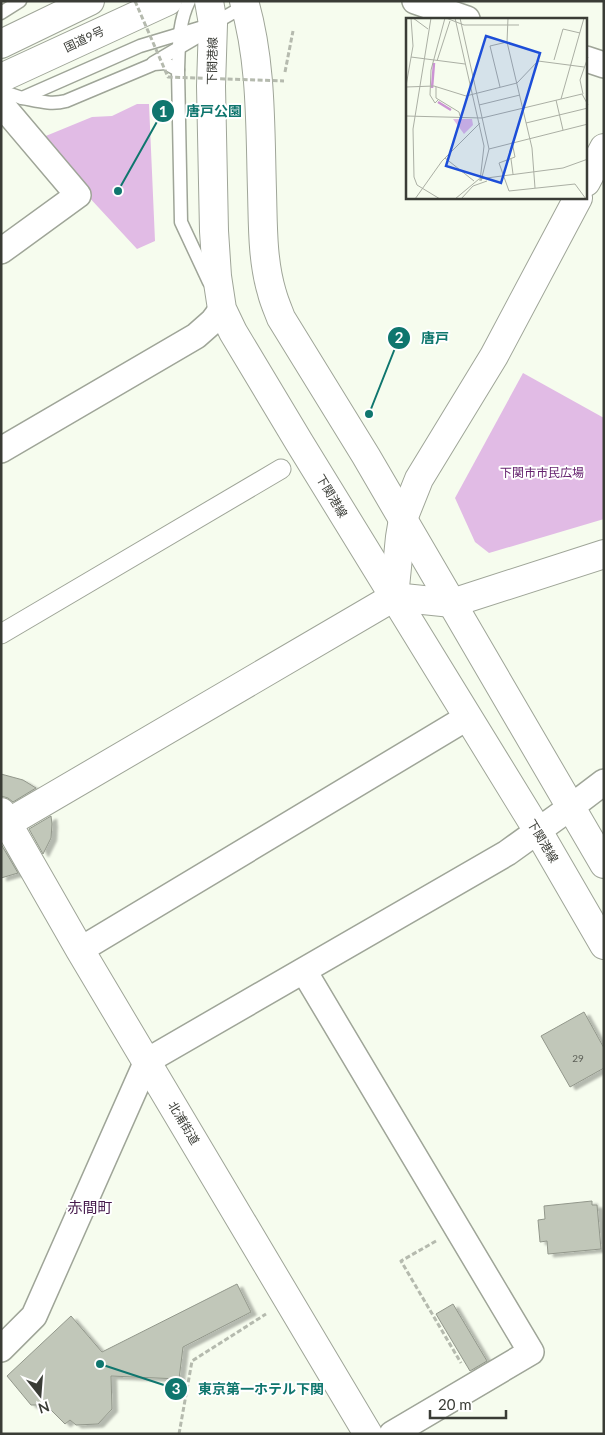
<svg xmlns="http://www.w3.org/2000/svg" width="605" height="1435" font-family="Lato,'Noto Sans JP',sans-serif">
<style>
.green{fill:#e1bbe5}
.building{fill:#c1c7b9;stroke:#92978b;filter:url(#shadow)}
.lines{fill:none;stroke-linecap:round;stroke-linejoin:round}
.service-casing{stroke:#9fa598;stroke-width:15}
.pedestrian-casing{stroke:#9fa598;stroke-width:21}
.minor-casing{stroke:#9fa598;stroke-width:28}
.tertiary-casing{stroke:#9fa598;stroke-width:30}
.primary-casing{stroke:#9fa598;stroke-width:30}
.trunk-casing{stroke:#9fa598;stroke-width:30}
.path{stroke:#b5baae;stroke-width:3;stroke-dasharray:5 2.5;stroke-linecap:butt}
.service{stroke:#fff;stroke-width:12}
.pedestrian{stroke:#fff;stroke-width:19}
.minor{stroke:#fff;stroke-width:25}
.tertiary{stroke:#fff;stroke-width:28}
.primary{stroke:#fff;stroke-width:28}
.trunk{stroke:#fff;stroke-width:28}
.path-bridge{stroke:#b5baae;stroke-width:3;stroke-dasharray:5 2.5;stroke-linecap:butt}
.labels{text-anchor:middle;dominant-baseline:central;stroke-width:4;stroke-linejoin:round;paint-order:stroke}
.number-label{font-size:10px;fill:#5c5f57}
.street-label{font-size:12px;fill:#3a3c36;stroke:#fff}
.park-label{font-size:12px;fill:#64206d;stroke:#fff}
.quarter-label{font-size:15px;fill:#461a4c;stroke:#fff}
.inset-river{fill:none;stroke:#cc93d4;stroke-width:2.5}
.inset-road{fill:none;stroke:#abafa4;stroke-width:1}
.view{fill:#1d4ed8;fill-opacity:0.15;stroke:#1d4ed8;stroke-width:2.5}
.inset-edge{fill:none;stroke:#3a3c36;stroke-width:2.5}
.leader{fill:none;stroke:#0f766e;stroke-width:2}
.callout-dot{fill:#0f766e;stroke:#fff;stroke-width:2}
.mark-label{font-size:15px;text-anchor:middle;font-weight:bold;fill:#fff}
.callout-label{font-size:14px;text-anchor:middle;font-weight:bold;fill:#0f766e;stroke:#fff;stroke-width:4;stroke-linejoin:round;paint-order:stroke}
</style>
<defs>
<filter id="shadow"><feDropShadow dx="5.5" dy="3" stdDeviation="1" flood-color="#0004"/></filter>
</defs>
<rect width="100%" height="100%" fill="#f6fcee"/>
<g class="green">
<polygon points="137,104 149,104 155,241 137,249 36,140 92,117 112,116"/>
<polygon points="523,373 604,418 604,519 489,553 475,542 455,498"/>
</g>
<g class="building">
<polygon points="1,774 23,780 36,788 13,802 8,798 1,796"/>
<polygon points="51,816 52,824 51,838 43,854 29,829"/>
<polygon points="1,844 18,873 1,878"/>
<polygon points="584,1012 604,1048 604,1068 570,1087 541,1036"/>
<polygon points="592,1201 592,1205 597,1205 601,1249 548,1254 547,1241 540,1242 538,1220 545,1219 544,1206"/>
<polygon points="237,1284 251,1312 183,1347 179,1379 111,1376 112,1409 98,1424 76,1425 70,1420 65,1424 46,1405 31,1405 7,1376 71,1316 102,1352"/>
<polygon points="453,1304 487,1361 470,1371 436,1314"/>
</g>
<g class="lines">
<g class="service-casing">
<g id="service">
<polyline points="1,13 20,1"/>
<polyline points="153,63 199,36 213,24 246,5"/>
<path d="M178,70C179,47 178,23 189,1"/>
<polyline points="1,91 22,98 140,46 213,24"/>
<path d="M22,98C38,101 51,105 66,101L154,64L165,63L178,70L181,222L209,282"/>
</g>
</g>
<g class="pedestrian-casing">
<polyline id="pedestrian" points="1,634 281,469"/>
</g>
<g class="minor-casing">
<g id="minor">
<polyline points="415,1 467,19"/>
<polyline points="586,59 604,65"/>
<polyline points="1,104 78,195 1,251"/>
<polyline points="1,450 196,336 213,321 222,309"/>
<polyline points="80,950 468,717"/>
<polyline points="304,971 531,1352 392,1434"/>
<polyline points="1,1349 34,1316 147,1061 507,853 571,807 604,782"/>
</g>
</g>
<g class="tertiary-casing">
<g id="tertiary">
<polyline points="586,182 604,148"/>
<polyline points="394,597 400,537 403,519 419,479 494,356 578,198"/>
<polyline points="1,812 80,950 368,1434"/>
<polyline points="1,827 394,597 452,603 604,554"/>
</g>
</g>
<g class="primary-casing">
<g id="primary">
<polyline points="209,1 213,24 211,86 214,231 217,276 222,309 233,332 299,442 538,831 604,945"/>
<path d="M244,1C262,63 260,127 262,191C263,224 262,260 272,293C274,301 278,310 281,318L366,456L604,864"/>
</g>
</g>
<g class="trunk-casing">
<g id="trunk">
<polyline points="1,44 90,1"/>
<polyline points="1,78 168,1"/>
</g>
</g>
<g class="path">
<polyline points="285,72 293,31"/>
<polyline points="436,1241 401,1261 461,1363"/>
<polyline points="179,1434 192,1361 266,1314"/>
</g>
<use href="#service" class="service"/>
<use href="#pedestrian" class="pedestrian"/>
<use href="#minor" class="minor"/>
<use href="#tertiary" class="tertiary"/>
<use href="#primary" class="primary"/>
<use href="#trunk" class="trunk"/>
<polyline class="path-bridge" points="135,1 168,77 284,81"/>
</g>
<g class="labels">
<g class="number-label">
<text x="578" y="1058">29</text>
</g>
<g class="street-label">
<text transform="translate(84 39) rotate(-25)">国道9号</text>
<text transform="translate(212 61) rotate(-89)">下関港線</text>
<text transform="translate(332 496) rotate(59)">下関港線</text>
<text transform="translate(543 841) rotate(59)">下関港線</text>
<text transform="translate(184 1123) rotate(59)">北浦街道</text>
</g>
<g class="park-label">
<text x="542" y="472">下関市市民広場</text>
</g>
<g class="quarter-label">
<text x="90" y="1207">赤間町</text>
</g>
</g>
<g transform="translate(406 18)">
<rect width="181" height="181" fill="#f6fcee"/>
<path d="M47,101H66L67,107L58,116Z" fill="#e1bbe5"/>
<path class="inset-river" d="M26,70L28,45M32,84L45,92"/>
<path class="inset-road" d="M7,0L22,11M25,0L7,111L8,159L11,167L34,181M40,0L58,7H113M49,0L78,128L74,163M54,0L83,131L75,163M102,0L101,24L126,130L129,170M5,39L59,46M148,42L157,11L174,15M31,43L44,3M0,68L7,28L5,0M0,69L28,68L60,78L111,65L132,43L178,49M30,69V80L53,94L54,98M94,69L84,28L101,24M177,76L174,62L182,39M155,81L178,0M32,82L29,85L24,77L25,52L39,0M150,82L157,112M73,87L114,77M0,98L76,100L176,76L182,87M120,105L182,90M106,124L109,139L93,145L103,173L169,166L180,181M83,131L182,106M39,140L68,163M105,141L107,156M9,181L36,143L74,105M49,181L73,161L157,150L182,141M55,181L67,168L81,163"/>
<path class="view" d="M80,18L134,35L95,165L40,148Z"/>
<rect width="181" height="181" class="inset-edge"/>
</g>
<path class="leader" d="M118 191L163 111M369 414L399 338M100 1364L176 1389"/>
<g class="callout-dot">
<circle cx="118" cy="191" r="5"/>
<circle cx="369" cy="414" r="5"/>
<circle cx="100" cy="1364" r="5"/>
<circle cx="163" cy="111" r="12"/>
<circle cx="399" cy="338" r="12"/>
<circle cx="176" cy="1389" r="12"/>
</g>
<g class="mark-label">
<text x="163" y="117">1</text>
<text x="399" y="343">2</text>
<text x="176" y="1394">3</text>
</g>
<g class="callout-label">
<text x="214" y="116">唐戸公園</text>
<text x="435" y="343">唐戸</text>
<text x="261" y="1394">東京第一ホテル下関</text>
</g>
<rect width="605" height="1435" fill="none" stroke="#3a3c36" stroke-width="5"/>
<g transform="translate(40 1395) rotate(163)" stroke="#ffffff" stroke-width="4" paint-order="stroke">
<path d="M0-4L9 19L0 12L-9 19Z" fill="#3a3c36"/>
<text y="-8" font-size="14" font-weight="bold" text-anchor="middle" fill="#3a3c36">N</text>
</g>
<path d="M430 1410v8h76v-8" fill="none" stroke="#3a3c36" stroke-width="2.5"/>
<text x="438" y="1410" font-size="15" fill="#3a3c36" stroke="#ffffff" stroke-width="4" paint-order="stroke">20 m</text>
</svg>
